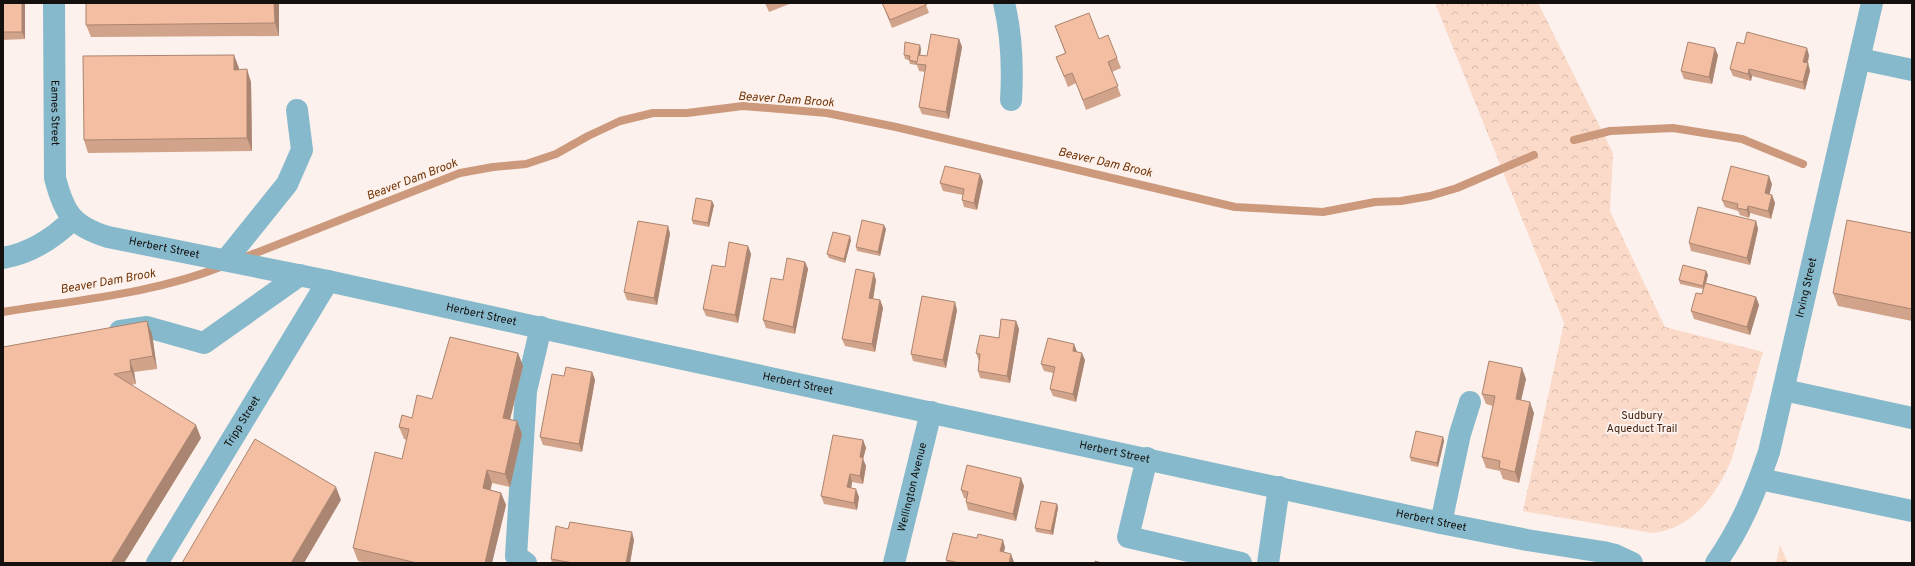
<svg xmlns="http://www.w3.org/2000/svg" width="1915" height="566" font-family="Overpass,sans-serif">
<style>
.park{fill:url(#park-crowns)}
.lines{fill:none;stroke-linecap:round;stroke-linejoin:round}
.stream{stroke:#cc997d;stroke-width:8}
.minor{stroke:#85b9cb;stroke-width:22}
.wall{fill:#d1a38a}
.shaded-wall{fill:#aa8571}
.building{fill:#f3bea1;stroke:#aa8571}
.labels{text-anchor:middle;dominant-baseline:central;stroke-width:4;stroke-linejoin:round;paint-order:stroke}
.street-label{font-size:11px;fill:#13100e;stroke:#fcf1ec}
.park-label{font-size:11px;fill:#44210c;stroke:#fcf1ec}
.water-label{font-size:12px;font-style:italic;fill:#713203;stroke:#fcf1ec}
</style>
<defs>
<pattern id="park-crowns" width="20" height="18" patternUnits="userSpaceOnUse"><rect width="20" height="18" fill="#fbdac9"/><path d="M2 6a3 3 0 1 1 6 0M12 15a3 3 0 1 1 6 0" fill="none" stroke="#d6baab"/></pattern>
</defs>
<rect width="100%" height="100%" fill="#fcf1ec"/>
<g class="park">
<path d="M1435,3H1538L1613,153L1610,211L1665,327L1763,352L1731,461C1716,495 1693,529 1652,533L1523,511L1564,323Z"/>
<polygon points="1780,545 1788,563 1776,563"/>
</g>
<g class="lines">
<g class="stream">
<polyline points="1574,140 1610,131 1673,128 1742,139 1803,164"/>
<polyline points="243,258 460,173 493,167 526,164 556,154 588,136 620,121 653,113 687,113 743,106 827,113 896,127 1235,207 1323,212 1375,202 1401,201 1430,196 1457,188 1534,155"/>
<path d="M3,312C76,300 153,294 223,266"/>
</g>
<g class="minor">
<path id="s1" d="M54,3L55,178C64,213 72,226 108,237L328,281L641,350L1441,523L1527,540L1603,552L1615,555L1632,563"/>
<path d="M1004,3C1012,36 1013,67 1011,100"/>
<polyline points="1860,59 1912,70"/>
<path d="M3,258C31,253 53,239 73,219"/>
<polyline points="226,260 287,184 302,150 297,110"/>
<polyline points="120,331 147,327 204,343 300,275"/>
<polyline points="1784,390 1912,418"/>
<polyline points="1147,458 1128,537 1241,563"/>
<polyline points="1760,479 1912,511"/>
<polyline points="1441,523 1460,434 1470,402"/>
<path id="s2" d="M157,563L328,281"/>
<polyline points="526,563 516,556 526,391 541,327"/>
<path id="s3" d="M894,563L931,412"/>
<polyline points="1268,563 1279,487"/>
<path id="s4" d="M1716,563C1741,527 1755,493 1769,452L1872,3"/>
</g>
</g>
<g class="wall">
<polygon points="3,3 25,3 25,39 3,40"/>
<polygon points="279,3 279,36 91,37 86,25"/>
<polygon points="765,3 792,3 769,12"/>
<polygon points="882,3 930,3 926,5 929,13 892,28"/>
<polygon points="1055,26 1099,39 1117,58 1121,68 1112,72 1121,96 1086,110 1076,83 1068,87 1056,57 1065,53"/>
<polygon points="959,39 962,47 949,119 922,114 919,107 925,72 919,71 917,65 910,64 909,60 905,59 904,55 921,49 920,55 927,56"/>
<polygon points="1744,44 1809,55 1808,63 1810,71 1805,90 1752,76 1751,81 1733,76 1730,69"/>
<polygon points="1718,55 1712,84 1684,79 1681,71"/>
<polygon points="239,68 239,69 251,82 252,151 88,153 84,140"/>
<polygon points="983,181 977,210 964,207 962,200 963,195 943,191 940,183"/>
<polygon points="1772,184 1769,194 1772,195 1775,203 1771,219 1750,213 1749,218 1740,215 1738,211 1725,207 1722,200"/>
<polygon points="714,205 709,227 693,224 692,220"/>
<polygon points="1756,221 1758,229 1750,265 1691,251 1689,243"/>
<polygon points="668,226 670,234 657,305 627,300 624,292"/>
<polygon points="886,229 880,256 857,251 856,247"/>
<polygon points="1912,233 1912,321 1838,306 1833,293"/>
<polygon points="851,240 845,263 829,258 827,254"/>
<polygon points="748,246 751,254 738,323 706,316 703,309"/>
<polygon points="805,262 808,269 795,334 766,328 763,320 783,280"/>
<polygon points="1706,271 1708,275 1706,283 1756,297 1759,305 1750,335 1694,319 1691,311 1702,294 1703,289 1680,284 1679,280"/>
<polygon points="876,280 873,299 880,300 883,308 875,352 845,346 842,339"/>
<polygon points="957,310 946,368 913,361 911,354"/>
<polygon points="1016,321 1019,329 1010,383 980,378 978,371 979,361 976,353 999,338"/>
<polygon points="152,334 157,369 134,372 136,384 131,385 201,438 124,563 3,563 3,347"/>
<polygon points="1074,344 1077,352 1085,360 1076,402 1053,396 1050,389 1053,373 1044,371 1041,364"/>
<polygon points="518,353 523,366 510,420 517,421 522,434 510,487 492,483 490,490 501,493 506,505 492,563 367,563 358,561 353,548 402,459 407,440 404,439 399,427 412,418 432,399"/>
<polygon points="592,372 595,380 582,452 543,445 540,437 564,376"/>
<polygon points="1526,379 1521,400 1534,413 1519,483 1503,479 1500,471 1486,468 1482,457 1493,406 1486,404 1482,394"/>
<polygon points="1443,437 1444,441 1438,467 1411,461 1410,457"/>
<polygon points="863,440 866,448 863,459 866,466 863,484 852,482 851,488 859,497 857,510 824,504 821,496"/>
<polygon points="1024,486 1016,521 968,510 966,502 967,499 964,498 961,490"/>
<polygon points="1057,504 1058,508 1053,535 1036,532 1035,528"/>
<polygon points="568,529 634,540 630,563 552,563 551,559"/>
<polygon points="1005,547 1004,552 1014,562 1014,563 947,563 946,560"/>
</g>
<g class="shaded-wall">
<polygon points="22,3 25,3 25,39 22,32"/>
<polygon points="274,3 279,3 279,36 275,23"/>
<polygon points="959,39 962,47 949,119 946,112"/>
<polygon points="920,45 921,49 919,64 917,62"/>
<polygon points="1715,48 1718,55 1712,84 1709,77"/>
<polygon points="1807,48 1809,55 1807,65 1808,63 1810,71 1805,90 1803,82 1803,62"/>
<polygon points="234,55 239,68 239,82 234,70"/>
<polygon points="247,69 251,82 252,151 247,138"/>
<polygon points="1749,69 1752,76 1751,81 1748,74"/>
<polygon points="3,154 4,193 3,190"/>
<polygon points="980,174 983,181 977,210 974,203"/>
<polygon points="1769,176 1772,184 1768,201 1765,193"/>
<polygon points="1772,195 1775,203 1771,219 1768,211"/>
<polygon points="712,201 714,205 709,227 708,223"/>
<polygon points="1748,206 1750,213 1749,218 1747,210"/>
<polygon points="1756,221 1758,229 1750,265 1747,258"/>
<polygon points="884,225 886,229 880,256 878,252"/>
<polygon points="668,226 670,234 657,305 654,298"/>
<polygon points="850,236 851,240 845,263 844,259"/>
<polygon points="748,246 751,254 738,323 735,315"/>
<polygon points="805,262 808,269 795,334 793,327"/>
<polygon points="1706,271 1708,275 1704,290 1703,286"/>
<polygon points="874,273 876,280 872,306 869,298"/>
<polygon points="1756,297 1759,305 1750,335 1747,327"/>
<polygon points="880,300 883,308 875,352 872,344"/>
<polygon points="955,302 957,310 946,368 943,360"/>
<polygon points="147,321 152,334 157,369 153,356"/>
<polygon points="1016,321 1019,329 1010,383 1007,376"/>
<polygon points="1074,344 1077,352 1073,351"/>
<polygon points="518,353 523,366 507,431 503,418"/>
<polygon points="1082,353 1085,360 1076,402 1073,394"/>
<polygon points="130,360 134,372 136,384 131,371"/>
<polygon points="1522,368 1526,379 1519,409 1516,399"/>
<polygon points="592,372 595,380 582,452 579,444"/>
<polygon points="1530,402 1534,413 1519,483 1515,472"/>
<polygon points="517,421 522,434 510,487 505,474"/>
<polygon points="196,425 201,438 124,563 111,563"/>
<polygon points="1443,437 1444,441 1438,467 1437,463"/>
<polygon points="863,440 866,448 863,459 866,466 863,484 860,476 860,457"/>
<polygon points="487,470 492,483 488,501 483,488"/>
<polygon points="850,474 852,482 850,495 847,487"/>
<polygon points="1021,478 1024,486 1016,521 1013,514"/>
<polygon points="336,487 341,500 304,563 291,563"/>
<polygon points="856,489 859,497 857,510 854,503"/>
<polygon points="501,493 506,505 492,563 485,563"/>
<polygon points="1057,504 1058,508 1053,535 1051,531"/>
<polygon points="632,532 634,540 630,563 626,563"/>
<polygon points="1003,540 1005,547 1002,559 1000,551"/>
<polygon points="1011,554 1014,562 1014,563 1009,563"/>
</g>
<g class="building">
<rect x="3" y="3" width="19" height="29"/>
<polygon points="86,3 274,3 275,23 86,25"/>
<polygon points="882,3 925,3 926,5 890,20"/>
<polygon points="1089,13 1099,39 1108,35 1117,58 1108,62 1118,86 1083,100 1072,73 1064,76 1056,57 1066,53 1055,26"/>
<polygon points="1747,32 1807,48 1803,62 1808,63 1803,82 1749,69 1748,74 1730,69 1737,42 1744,44"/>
<polygon points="931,34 959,39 946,112 919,107 926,65 916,64 918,55 927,56"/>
<polygon points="905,42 920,45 917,62 909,60 910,56 904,55"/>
<polygon points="1688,42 1715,48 1709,77 1681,71"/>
<polygon points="234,55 234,70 247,69 247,138 84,140 83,56"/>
<polygon points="945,166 980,174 974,203 962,200 964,189 940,183"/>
<polygon points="1731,166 1769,176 1765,193 1772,195 1768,211 1748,206 1747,210 1737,208 1738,204 1722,200"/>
<polygon points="696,198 712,201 708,223 692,220"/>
<polygon points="1698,207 1756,221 1747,258 1689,243"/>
<polygon points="862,220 884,225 878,252 856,247"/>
<polygon points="1847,220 1912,233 1912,309 1833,293"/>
<polygon points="638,221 668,226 654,298 624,292"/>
<polygon points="833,232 850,236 844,259 827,254"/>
<polygon points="729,242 748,246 735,315 703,309 712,265 725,267"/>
<polygon points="787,258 805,262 793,327 763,320 771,278 783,280"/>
<polygon points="1683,265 1706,271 1703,286 1679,280"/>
<polygon points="856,269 874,273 869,298 880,300 872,344 842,339"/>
<polygon points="1705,283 1756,297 1747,327 1691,311 1696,293 1702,294"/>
<polygon points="922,296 955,302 943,360 911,354"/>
<polygon points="1001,319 1016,321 1007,376 978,371 980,354 976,353 980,335 999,338"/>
<polygon points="147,321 153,356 130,360 131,371 114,374 196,425 111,563 3,563 3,347"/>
<polygon points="450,337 518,353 503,418 517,421 505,474 487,470 483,488 501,493 485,563 417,563 353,548 375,452 402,459 409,429 399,427 402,415 412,418 417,395 432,399"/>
<polygon points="1048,338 1074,344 1073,351 1082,353 1073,394 1050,389 1055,367 1041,364"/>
<polygon points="1489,361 1522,368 1516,399 1530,402 1515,472 1499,468 1500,461 1482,457 1495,396 1482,394"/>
<polygon points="566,367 592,372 579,444 540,437 552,374 564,376"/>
<polygon points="1416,431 1443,437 1437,463 1410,457"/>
<polygon points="833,435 863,440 860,457 863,458 860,476 850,474 847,487 856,489 854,503 821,496"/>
<polygon points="255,439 336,487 291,563 182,563"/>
<polygon points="967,465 1021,478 1013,514 966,502 968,492 961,490"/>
<polygon points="1041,501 1057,504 1051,531 1035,528"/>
<polygon points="570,522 632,532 626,563 573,563 551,559 556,526 568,529"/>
<polygon points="953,533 977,538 978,534 1003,540 1000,551 1011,554 1009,563 960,563 946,560"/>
<polygon points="1095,561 1102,563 1095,563"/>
</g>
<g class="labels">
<g class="street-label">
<text stroke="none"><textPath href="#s1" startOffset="110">Eames Street</textPath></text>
<text stroke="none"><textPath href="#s1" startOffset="317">Herbert Street</textPath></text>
<text stroke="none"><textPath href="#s4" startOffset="292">Irving Street</textPath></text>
<text stroke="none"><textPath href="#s1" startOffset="641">Herbert Street</textPath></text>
<text stroke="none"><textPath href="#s1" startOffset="965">Herbert Street</textPath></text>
<text stroke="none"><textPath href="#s2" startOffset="165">Tripp Street</textPath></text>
<text stroke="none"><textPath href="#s1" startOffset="1289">Herbert Street</textPath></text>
<text stroke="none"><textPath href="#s3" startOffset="78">Wellington Avenue</textPath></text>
<text stroke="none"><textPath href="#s1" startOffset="1613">Herbert Street</textPath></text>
</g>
<g class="park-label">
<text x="1642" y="416">Sudbury<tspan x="1642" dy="13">Aqueduct Trail</tspan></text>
</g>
<g class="water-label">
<text transform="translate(786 100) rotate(4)">Beaver Dam Brook</text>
<text transform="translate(1105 163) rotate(13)">Beaver Dam Brook</text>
<text transform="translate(412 180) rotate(-21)">Beaver Dam Brook</text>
<text transform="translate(108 282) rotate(-10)">Beaver Dam Brook</text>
</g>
</g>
<rect width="1915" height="566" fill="none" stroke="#13100e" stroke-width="8"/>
</svg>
